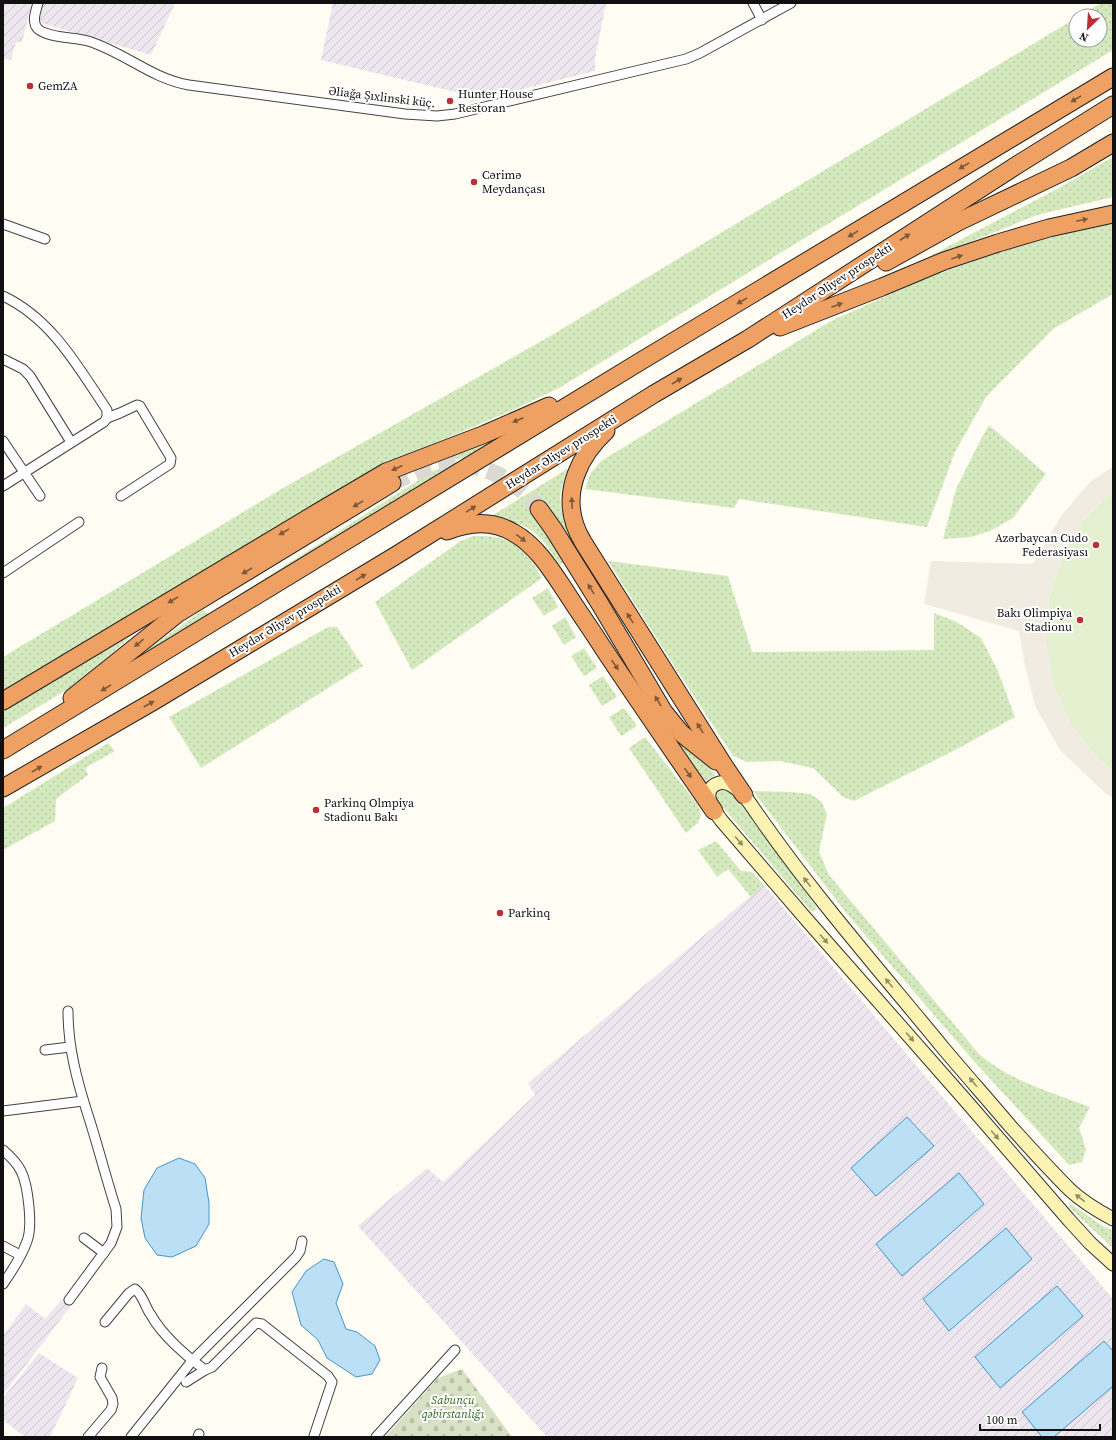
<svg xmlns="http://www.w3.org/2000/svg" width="1116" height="1440" font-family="'Source Serif 4',serif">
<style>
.industrial{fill:url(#industrial-furrows)}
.grass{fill:url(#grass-dots)}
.cemetery{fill:url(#cemetery-stones)}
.pitch{fill:#e5f0d0}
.plaza{fill:#f0ece2}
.water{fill:#bbdff4;stroke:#4495c8}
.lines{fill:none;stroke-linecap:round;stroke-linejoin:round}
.highway-tunnel{stroke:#dbd9d2;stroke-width:17;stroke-dasharray:17 8;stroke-linecap:butt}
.street-casing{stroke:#434343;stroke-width:11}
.secondary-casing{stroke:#323232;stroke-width:15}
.highway-casing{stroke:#212121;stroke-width:19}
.street{stroke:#fff;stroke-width:9}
.secondary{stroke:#fcf3b2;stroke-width:13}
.highway{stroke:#eea162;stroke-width:17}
.oneway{fill:#7f5839}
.oneway2{fill:#928d69}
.poi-dot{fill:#bc2d35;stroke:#fff;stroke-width:1.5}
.labels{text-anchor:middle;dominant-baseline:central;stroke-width:4;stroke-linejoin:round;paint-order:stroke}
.poi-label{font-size:12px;fill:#101010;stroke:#fff;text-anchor:start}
.street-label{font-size:12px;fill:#101010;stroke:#fff}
.park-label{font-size:12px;font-style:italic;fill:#316722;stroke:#fff}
</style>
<defs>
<pattern id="industrial-furrows" width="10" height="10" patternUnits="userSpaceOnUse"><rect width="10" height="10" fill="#ede6ee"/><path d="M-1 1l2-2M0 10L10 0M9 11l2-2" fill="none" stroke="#cac4cb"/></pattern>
<pattern id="grass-dots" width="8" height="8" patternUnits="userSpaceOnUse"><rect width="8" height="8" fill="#d5e9be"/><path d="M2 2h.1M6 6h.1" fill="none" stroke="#b6c7a2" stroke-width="1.8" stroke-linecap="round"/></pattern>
<pattern id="cemetery-stones" width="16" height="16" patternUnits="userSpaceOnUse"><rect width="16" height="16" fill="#d8e1c4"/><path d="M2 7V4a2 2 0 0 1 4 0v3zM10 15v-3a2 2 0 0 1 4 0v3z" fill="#b8c0a7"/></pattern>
</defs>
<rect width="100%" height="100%" fill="#fffcf4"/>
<g class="industrial">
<polygon points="3,3 32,3 22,42 16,42 11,60 3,59"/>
<polygon points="43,3 175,3 151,55 38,22"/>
<polygon points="333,3 606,3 595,59 595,71 471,102 468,95 321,60"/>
<polygon points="764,885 1113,1299 1113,1437 547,1437 358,1226 427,1168 443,1182 535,1095 528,1083"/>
<polygon points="65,1296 73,1303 3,1395 3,1336 26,1304 45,1319"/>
<polygon points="39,1353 78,1378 50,1437 25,1437 3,1420 3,1398"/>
</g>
<g class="grass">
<polygon points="1101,3 1113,3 1113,50 559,388 515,409 381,466 274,531 206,569 161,597 3,691 3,657 283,488 552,335 1076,18 1076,40 1100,40 1100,16 1079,16"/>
<polygon points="1113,157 1113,197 1037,215 913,265 1055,190"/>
<polygon points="1113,221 1113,294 1053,329 986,397 955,452 927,527 739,499 734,508 585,489 590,474 601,461 831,321 924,279 1013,247"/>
<polygon points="989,425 1046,474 1013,518 990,531 971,537 943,539 956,489 980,441"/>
<polygon points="517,430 468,459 440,458"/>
<polygon points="453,468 115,679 152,646 203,610 208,615 434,470"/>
<path d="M567,469C565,476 563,483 561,490C557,513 570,533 581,552L576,554L560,528L540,501L531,512L566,560L560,565C551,552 540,534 526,527C515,522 502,520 490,517Z"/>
<path d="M473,536C512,535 524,546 542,578L412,670L375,602L459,542Z"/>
<polygon points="608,561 728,576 752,652 934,650 934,613 957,622 981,638 997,669 1015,717 959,748 854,801 843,797 813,768 780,761 747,762 733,756 669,658"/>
<polygon points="548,588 558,607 544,616 532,598"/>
<polygon points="565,617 576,637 564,645 552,626"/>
<polygon points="328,627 337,627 363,666 201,768 169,717"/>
<polygon points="133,635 70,688 3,728 3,710"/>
<polygon points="584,648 597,668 584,676 571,656"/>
<polygon points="603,676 617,697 602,706 589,685"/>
<polygon points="624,708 637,726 621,736 609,717"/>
<polygon points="667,726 716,775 708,779 703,786"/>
<polygon points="645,737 698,805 701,815 698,823 686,833 629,748"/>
<polygon points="108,743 115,751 85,768 88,775 56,799 55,821 3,850 3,808"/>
<polygon points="720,787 730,790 817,908 812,912 715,798 716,789"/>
<path d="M753,791L790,792L810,794L821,801L827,814L819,852L829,875L979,1054C1010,1081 1051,1092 1090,1107L1079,1128L1086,1149L1082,1162L1069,1165L972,1059L847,914Z"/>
<polygon points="716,841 741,871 752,872 764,885 751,897 728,869 717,877 698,850"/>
<polygon points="1071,1204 1101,1225 1113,1231 1113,1248 1069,1207"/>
</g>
<polygon class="cemetery" points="462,1369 512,1437 385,1437 438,1378"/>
<polygon class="pitch" points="1113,491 1113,771 1098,759 1071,725 1053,685 1046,642 1049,598 1062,557 1084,519"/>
<polygon class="plaza" points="1113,467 1113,491 1084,519 1062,557 1049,598 1046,642 1053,685 1071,725 1098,759 1113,771 1113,798 1105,793 1060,750 1035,706 1024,660 1019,631 924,604 931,561 1033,564 1061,516 1090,482"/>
<g class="water">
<polygon points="907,1117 934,1146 876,1196 851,1168"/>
<polygon points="179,1158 195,1164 205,1178 209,1203 209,1224 196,1246 172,1257 157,1255 145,1238 141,1218 144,1190 157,1168"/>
<polygon points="959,1173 984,1204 902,1276 876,1244"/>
<polygon points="1006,1228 1032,1259 949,1331 923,1299"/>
<polygon points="324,1259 334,1262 343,1284 336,1303 346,1329 357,1332 375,1346 380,1360 372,1374 356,1377 327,1358 318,1340 301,1325 292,1292 306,1271"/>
<polygon points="1057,1286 1083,1316 1000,1388 975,1357"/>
<polygon points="1104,1341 1113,1351 1113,1386 1054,1437 1042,1437 1022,1412"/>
</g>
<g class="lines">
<path class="highway-tunnel" d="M392,483C406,476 421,468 437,465C469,460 502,472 525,493C531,498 535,504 539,509"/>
<g class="street-casing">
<g id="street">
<path d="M38,3C36,11 31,22 38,29C48,38 75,37 88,41C124,52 152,79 189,85L405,114L437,116L455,114L686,59L700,53L791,3"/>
<polyline points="753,3 762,20"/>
<polyline points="3,224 45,239"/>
<path d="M3,296C52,319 78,367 107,410V418"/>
<polyline points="3,359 23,369 30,376 71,442"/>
<polyline points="107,418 120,413 137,405 140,406 171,458 170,464 121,496"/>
<polyline points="3,441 40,496"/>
<polyline points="3,486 104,422 107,418"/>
<polyline points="3,573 79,522"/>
<path d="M68,1011C68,1047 77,1081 88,1115C98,1146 106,1178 116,1209L117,1227L111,1243L69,1300"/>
<polyline points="45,1050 70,1047"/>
<polyline points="3,1111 83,1101"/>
<path d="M3,1150C10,1156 17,1163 21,1171C28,1185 33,1226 27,1241C22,1256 12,1271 3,1284"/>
<polyline points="84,1238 104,1253"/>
<polyline points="3,1246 20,1255"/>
<path d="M105,1322L129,1293L135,1289C143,1295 145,1307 151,1315C162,1335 187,1357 205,1370L212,1367L256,1323L262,1324L328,1376L332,1382L314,1436"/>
<polyline points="186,1382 205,1370"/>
<polyline points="88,1437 111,1410 113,1404 112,1398 100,1377 102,1368"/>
<polyline points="131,1437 192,1361 296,1257 300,1251 302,1241"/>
<polyline points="198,1437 199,1434"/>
<polyline points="376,1437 455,1350"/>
</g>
</g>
<g class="secondary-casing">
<path id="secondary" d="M1113,1219C1098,1211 1083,1202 1070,1190C1050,1170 1030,1148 1011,1127C989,1101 966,1075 944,1049C881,972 815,897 758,815C750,804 743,791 731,785C721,779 707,785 709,798C710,806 716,813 721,820L807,920L967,1102L1069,1220L1090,1243L1113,1264"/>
</g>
<g class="highway-casing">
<g id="highway">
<polyline points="886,262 958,222 1071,168 1113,143"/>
<polyline points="780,327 882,287 944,261 998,243 1049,228 1113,214"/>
<path d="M606,431C580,455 563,490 575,525C577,531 580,537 583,542L725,767L744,795"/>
<polyline points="539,509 554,530 600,604 664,712 681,733 716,761"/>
<path d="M447,531C469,522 493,520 514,533C537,546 552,571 566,592C578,611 591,629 603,648C639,702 677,757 714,811"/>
<polyline points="72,698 177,614 392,483"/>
<polyline points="3,701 320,511 386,472 485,434 549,406"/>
<polyline points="3,750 641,361 1113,77"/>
<polyline points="3,788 154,701 395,556 654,394 748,339 1017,165 1113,105"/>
</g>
</g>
<use href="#street" class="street"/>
<use href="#secondary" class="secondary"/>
<use href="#highway" class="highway"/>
</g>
<defs><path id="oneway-solid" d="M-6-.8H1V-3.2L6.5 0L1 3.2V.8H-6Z"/></defs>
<g class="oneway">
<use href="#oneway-solid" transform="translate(1076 99) rotate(149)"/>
<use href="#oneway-solid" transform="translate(964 166) rotate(149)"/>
<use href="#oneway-solid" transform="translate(1082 220) rotate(-12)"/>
<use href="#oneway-solid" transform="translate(853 234) rotate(149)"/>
<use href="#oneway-solid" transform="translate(905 237) rotate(-33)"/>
<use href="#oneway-solid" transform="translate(957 257) rotate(-19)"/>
<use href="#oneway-solid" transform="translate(742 301) rotate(149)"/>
<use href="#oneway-solid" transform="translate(837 305) rotate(-21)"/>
<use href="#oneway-solid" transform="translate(677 381) rotate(-30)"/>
<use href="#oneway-solid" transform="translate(518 420) rotate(157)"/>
<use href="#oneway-solid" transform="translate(397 468) rotate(156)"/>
<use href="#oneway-solid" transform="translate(572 503) rotate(-93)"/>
<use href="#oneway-solid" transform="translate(358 504) rotate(149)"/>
<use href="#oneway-solid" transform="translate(471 509) rotate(-32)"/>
<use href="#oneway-solid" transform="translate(284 532) rotate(149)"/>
<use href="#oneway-solid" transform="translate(521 538) rotate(38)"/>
<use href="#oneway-solid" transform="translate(247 571) rotate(149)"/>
<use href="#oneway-solid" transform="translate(361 577) rotate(-31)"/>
<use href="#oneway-solid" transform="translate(591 589) rotate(-122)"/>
<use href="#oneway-solid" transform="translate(173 600) rotate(149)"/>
<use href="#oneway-solid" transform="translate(630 618) rotate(-122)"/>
<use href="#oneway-solid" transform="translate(139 643) rotate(141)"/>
<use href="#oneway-solid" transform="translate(615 665) rotate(56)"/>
<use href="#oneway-solid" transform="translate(106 688) rotate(149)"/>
<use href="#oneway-solid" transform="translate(658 701) rotate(-121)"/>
<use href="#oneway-solid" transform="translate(149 704) rotate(-30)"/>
<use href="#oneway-solid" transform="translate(700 728) rotate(-122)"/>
<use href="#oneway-solid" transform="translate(37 769) rotate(-30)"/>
<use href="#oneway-solid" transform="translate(688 773) rotate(55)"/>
</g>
<g class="oneway2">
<use href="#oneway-solid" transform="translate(739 841) rotate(50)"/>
<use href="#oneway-solid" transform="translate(807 882) rotate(-127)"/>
<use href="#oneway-solid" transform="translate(824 939) rotate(49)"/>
<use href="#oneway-solid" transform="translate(889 983) rotate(-130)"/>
<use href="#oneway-solid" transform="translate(910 1037) rotate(49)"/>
<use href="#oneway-solid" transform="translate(973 1082) rotate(-130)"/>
<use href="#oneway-solid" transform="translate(995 1135) rotate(49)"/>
<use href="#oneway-solid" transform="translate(1080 1198) rotate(-143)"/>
</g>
<g class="poi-dot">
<circle cx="30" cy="86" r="4"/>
<circle cx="450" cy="101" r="4"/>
<circle cx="474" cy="182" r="4"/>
<circle cx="1096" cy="545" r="4"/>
<circle cx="1080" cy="620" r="4"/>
<circle cx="316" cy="810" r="4"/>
<circle cx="500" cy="913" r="4"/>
</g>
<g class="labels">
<g class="poi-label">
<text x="38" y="86">GemZA</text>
<text x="458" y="94">Hunter House<tspan x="458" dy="14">Restoran</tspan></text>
<text x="482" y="175">Cərimə<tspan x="482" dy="14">Meydançası</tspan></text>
<text x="1088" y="538" text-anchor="end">Azərbaycan Cudo<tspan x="1088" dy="14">Federasiyası</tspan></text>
<text x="1072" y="613" text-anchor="end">Bakı Olimpiya<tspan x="1072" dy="14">Stadionu</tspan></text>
<text x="324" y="803">Parkinq Olmpiya<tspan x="324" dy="14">Stadionu Bakı</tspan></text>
<text x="508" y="913">Parkinq</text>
</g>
<g class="street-label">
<text transform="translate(382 97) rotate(7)">Əliağa Şıxlinski küç.</text>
<text transform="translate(837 281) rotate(-33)">Heydər Əliyev prospekti</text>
<text transform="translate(561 452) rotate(-32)">Heydər Əliyev prospekti</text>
<text transform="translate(285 621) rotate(-31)">Heydər Əliyev prospekti</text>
</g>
<g class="park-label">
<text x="453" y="1400">Sabunçu<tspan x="453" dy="14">qəbirstanlığı</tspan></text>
</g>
</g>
<rect width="1116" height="1440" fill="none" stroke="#101010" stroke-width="8"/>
<g transform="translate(1088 28) rotate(205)"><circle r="19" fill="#ffffff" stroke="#9f9f9f"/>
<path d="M0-3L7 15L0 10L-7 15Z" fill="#bc2d35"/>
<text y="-6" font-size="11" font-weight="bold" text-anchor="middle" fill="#101010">N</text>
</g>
<path d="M980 1424v6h120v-6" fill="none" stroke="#101010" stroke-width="2"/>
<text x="986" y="1424" font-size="12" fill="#101010" stroke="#ffffff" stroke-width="3" paint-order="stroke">100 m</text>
</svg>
